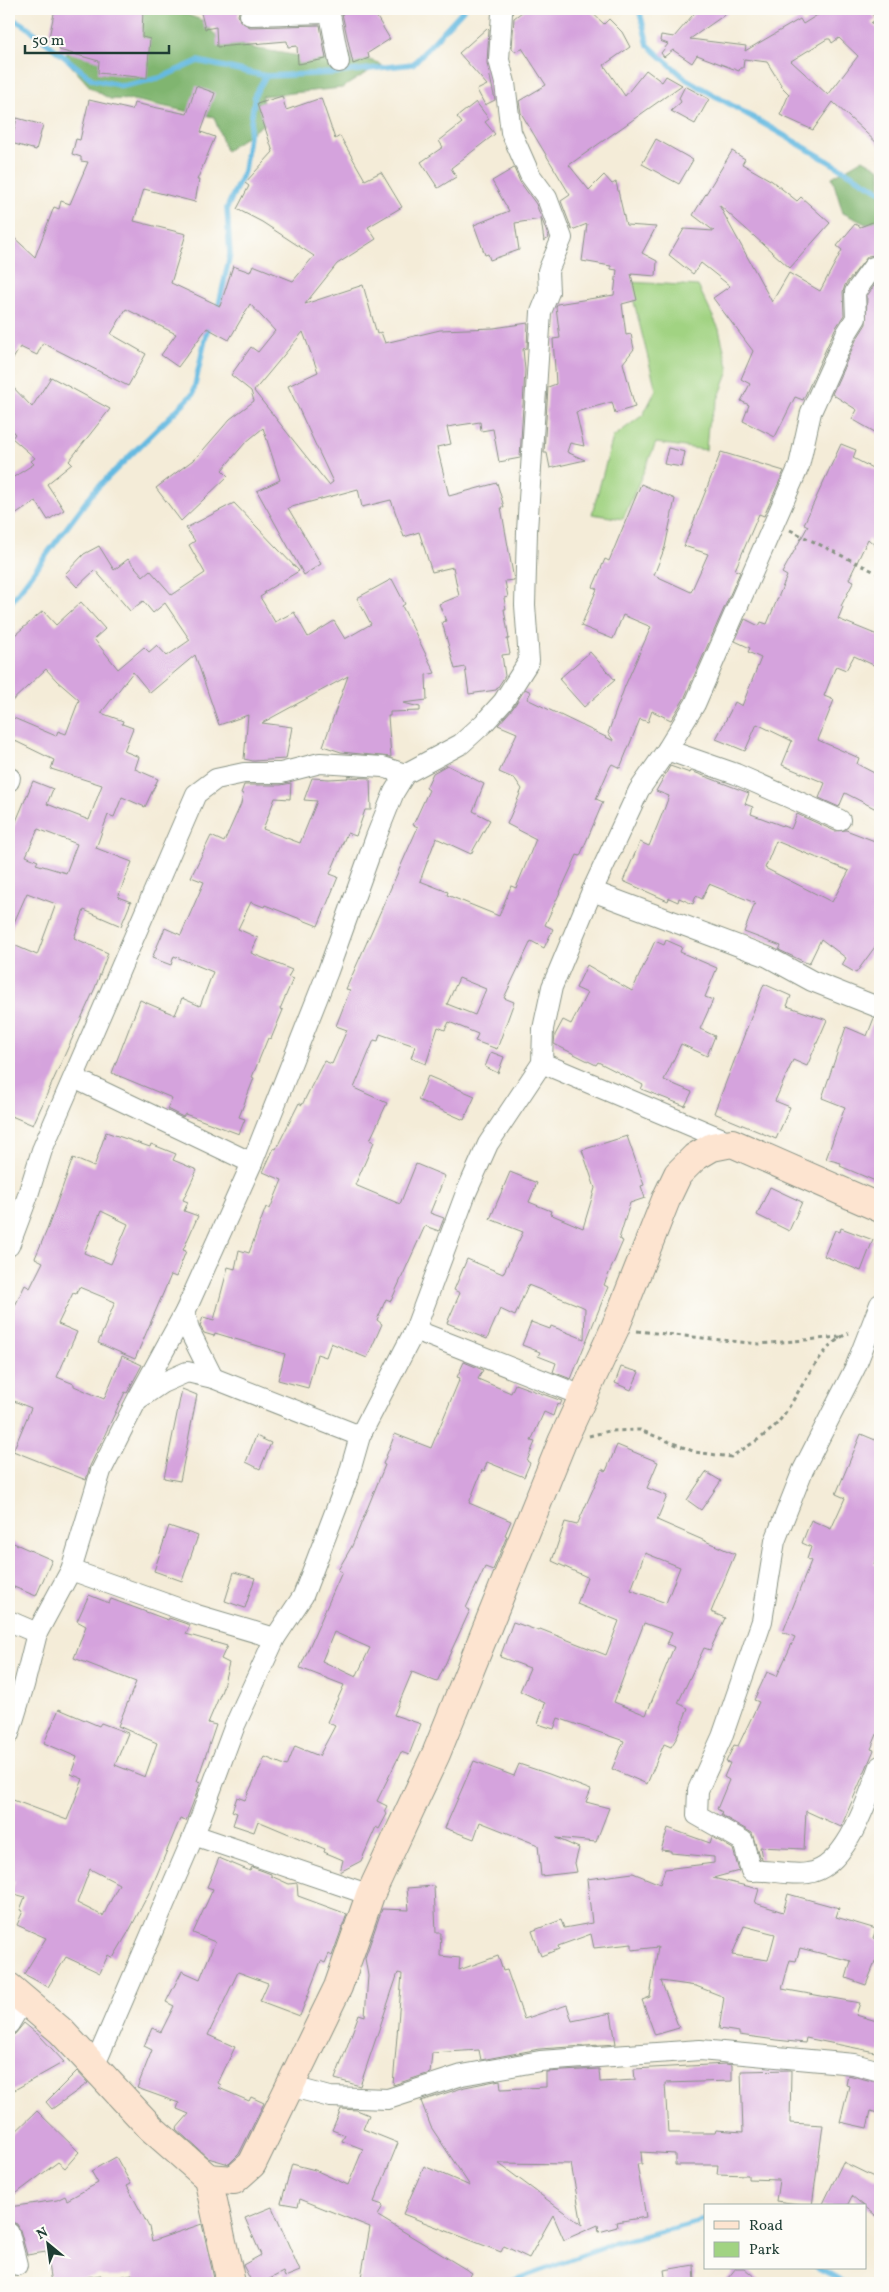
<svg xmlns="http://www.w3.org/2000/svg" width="889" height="2292" font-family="Vollkorn,serif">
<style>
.green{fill:#a1d382;stroke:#60885b}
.forest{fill:#80b570;stroke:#507952}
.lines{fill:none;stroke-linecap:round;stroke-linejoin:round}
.stream{stroke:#65bae1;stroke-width:5.5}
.building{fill:#d5a3dd;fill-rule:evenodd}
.street-casing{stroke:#8a9486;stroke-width:22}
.secondary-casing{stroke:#8a9486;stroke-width:30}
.path{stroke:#8a9486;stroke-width:3;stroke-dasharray:4 4;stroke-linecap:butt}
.street{stroke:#fff;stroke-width:20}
.secondary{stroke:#fde4d0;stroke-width:28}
</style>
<rect width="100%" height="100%" fill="#fdfcf7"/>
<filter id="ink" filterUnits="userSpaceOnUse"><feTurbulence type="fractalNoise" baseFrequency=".02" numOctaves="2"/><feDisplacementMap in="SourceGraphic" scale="10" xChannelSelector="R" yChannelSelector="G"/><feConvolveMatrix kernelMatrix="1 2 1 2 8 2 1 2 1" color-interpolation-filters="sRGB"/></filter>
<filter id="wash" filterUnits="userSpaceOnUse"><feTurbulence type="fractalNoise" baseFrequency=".0096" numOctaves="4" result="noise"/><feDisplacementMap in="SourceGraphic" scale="20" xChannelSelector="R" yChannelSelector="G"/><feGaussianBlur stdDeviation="1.12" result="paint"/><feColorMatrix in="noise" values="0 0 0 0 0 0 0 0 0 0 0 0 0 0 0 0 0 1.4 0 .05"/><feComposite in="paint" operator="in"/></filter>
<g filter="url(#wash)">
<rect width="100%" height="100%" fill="#f4ecd8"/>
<polygon class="green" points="629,282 698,286 719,329 729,371 708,425 706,450 656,443 623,519 592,514 613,437 643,415 656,390"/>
<g class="forest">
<polygon points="119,9 172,9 204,21 217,37 252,48 299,56 352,54 381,64 342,88 262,96 265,123 226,151 214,117 133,100 110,99 91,88 66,60 69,40 96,50"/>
<polygon points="863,159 880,169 880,231 843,213 832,177"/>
</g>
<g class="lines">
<g class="stream">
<polyline points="639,9 648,45 686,79 880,191"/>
<polyline points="9,18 23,24 92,79 123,86 160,78 198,61 266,76 334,73 413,64 464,9"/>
<polyline points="218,309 230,255 227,208 244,171 255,94 266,76"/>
<polyline points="9,605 94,491 193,394 207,331 212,322"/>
<polyline points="817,2268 845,2283"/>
<polyline points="506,2283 613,2244 705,2220"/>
</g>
</g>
<g id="blocks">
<g class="building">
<polygon points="55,9 143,9 142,37 150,39 147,78 98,73 99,61 59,50 61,40 49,37"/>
<polygon points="200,9 240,9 238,15 240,21 250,27 320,25 326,59 298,64 297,46 288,47 287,41 217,47 216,27 205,29"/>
<polygon points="341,9 372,9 390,39 368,53 369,58 353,64"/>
<polygon points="526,9 588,9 604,24 609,19 622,32 630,47 604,65 625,96 646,70 662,82 666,76 682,85 569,165 589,190 604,175 612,184 616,182 626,225 656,227 642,253 657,261 656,276 631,274 637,300 622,304 626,335 631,334 634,349 623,363 635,407 615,413 612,402 576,412 584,446 570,443 567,452 585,460 550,468 547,453 544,453 548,387 556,384 553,339 560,338 556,307 557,304 614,295 617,270 611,269 611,266 582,261 587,224 572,230 561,201 570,195 521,113 519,101 546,85 522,48 515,52 512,48 514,18"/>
<path d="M698,9H733L690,39L746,46L745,51L800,19L803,24L827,9H868L876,19L871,23L880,31V146L833,102L813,130L780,115L789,94L783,88L767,62L744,59L743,68H740L739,71L697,55L692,63L673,50L664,57L661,53L668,44L660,41L661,35L674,37ZM839,38L858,56L828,95L791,61L827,39H830L832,43Z"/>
<polygon points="487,28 489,30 487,63 495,100 485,105 477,90 487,85 459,53"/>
<path d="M196,86L215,93L201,132L215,137L197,180H199L195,202L144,189L134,221L186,234L171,283L220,306L233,266L250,272L253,265L293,281L314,256L262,222L237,209L249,186L245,183L273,152L257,104L282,96L286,110L321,98L335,139L340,136L365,180L381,172L402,207L368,227L376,239L337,264L305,304L363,285L377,334L381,332L385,343L440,330L494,328L528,323L527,348L523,349L525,370L520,458L499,462L493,429L481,431L480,422L447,427L451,444L437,447L449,496L497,483L504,507H501L514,580L505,581L508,597L504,598L506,609H504L509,639H507L510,654L502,655L505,676L496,690L469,694L465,667L455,669L442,622L446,621L439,604L459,596L453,567L432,572L419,532L404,537L391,500L362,507L358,489L288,508L321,564L304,575L257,491L280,480L263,428L245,443L222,470L228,476L181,521L156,488L197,457L230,419L254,401L251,391L231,375L251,347L258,352L275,331L250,304L229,340L207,328L178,367L161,355L176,334L126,309L111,334L146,354L128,386L43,343L37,355L20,347L9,366V233L35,257L54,207L59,209L61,201L70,204L88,162L81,161V157L72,154L76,139L80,140L89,100L132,110L134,103L187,114ZM303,332L318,372L288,386L333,482L329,485L254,391Z"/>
<polygon points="685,86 709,99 695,124 671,111 681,102 679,98"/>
<polygon points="476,102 489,119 485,122 495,134 451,168 456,177 438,188 421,162 443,147 439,141 462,123 457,117"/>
<polygon points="17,118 43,125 36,150 11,143"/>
<polygon points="656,139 693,160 679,184 642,164"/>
<polygon points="732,151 745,159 742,164 772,181 797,201 801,197 830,223 790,268 719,205 772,302 789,273 820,291 842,250 837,246 855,224 860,227 880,219 880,258 874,255 868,256 845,285 843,292 844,315 835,329 803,400 795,397 775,437 743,421 749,405 741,401 750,384 741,379 753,351 713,298 730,286 701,263 693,274 669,255 684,229 714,231 693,215"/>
<polygon points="514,168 520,182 536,204 549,238 544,241 541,219 515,223 519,250 490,260 488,254 485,255 474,225 509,211 492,181"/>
<polygon points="880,277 880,435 852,419 857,410 832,394 856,340 866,324 867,296"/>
<polygon points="51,377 110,409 69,461 72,464 47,484 64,510 48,520 36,501 9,519 9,480 34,464 31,461 35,458 12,438 15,434 9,427 9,383 32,407"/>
<polygon points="841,444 856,450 853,458 880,472 880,550 868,539 849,579 854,581 841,606 843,607 838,619 880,636 880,668 854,656 846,670 836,666 824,696 834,700 818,740 859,758 857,764 880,776 880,811 845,793 839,807 819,798 825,783 782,765 792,741 757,724 745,751 716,739 735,702 742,706 761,658 748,652 750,648 735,641 745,619 759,626 761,622 767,624 787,576 782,573 808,526 804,524"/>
<polygon points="668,448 685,452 682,467 664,464"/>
<path d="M721,452L784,471L764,516L759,514L735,570L740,572L684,699L671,720L652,711L648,722L640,719L620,768L612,764L610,767L596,799L603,802L580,856L577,855L545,925L553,929L544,948L531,941L504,998L514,1002L497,1049L475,1041L478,1034L449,1022L445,1030L438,1027L426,1064L411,1058L415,1046L380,1034L378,1041L374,1040L354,1088L387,1103L370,1140L374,1142L355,1185L400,1204L416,1164L445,1176L430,1213L444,1218L439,1231L425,1226L391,1301L386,1299L377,1320L382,1324L367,1358L331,1343L326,1357L317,1354L308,1388L278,1380L285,1354L215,1333L214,1336L204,1333L200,1326L203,1317L214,1320L228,1267L235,1269L239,1250L249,1253L266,1207L270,1209L282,1180L263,1172L274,1148L276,1149L299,1103L302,1105L324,1061L332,1064L347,1030L336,1026L350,990L346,989L418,827L413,825L429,790L426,788L433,773L447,765L484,784L473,811L490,820L471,854L436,838L420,881L448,892L447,895L499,916L511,886L516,888L536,839L507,824L522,789L515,779L499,772L517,733L498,725L513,708L525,689L531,692L527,699L614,741L608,733L625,686L651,627L623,615L613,639L581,626L597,589L593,587L605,559L609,561L641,484L675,499L665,547L654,575L691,592L708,554L684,546ZM459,978L486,989L475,1015L447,1004Z"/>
<path d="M234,503L299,571L264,592L265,594L260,597L275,622L294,612L308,637L334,621L345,639L371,624L357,598L392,579L405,604L402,606L435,673L426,675L427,700L403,703L420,707V711L390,712V716H388L391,757L341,752L323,746L348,676L262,723L292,727L286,759L253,761L244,759L248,715L219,725L195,655L150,693L133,672L101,713L123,721L122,724L133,728L124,751L139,757L135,769L158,779L145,807L122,797L114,817L108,815L96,848L132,862L118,897L131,902L121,926L84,910L74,938L108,953L95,988L33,1125L9,1115V943L37,955L56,904L27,893L9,934V838L33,781L53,789L47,804L89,820L102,785L51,769L54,760L9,738V716L56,736L58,731L66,734L79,700L57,681L46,669L9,704V640L43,611L56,625L81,602L105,629L94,639L118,669L144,647L149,652L157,645L167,656L190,640L165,603L153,613L143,601L130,611L95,570L77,587L65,574L84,554L99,546L114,570L128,559L143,576L150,570L172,595L205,573L189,545L195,541L186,528ZM38,829L77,844L66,873L36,864L38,861L26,856Z"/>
<polygon points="590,652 615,680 584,707 559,679"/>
<path d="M670,766L690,773L691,771L749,793L745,804L753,807L751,814L791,829L797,814L835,831L846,830L880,843V940L856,973L842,965L846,958L821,939L809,964L779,950L781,946L744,932L755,903L709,884L702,899L696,896L693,904L679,898L678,902L669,898L668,901L623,881L640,842L649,846L665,807L669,796L656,791ZM776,841L849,871L832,902L765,868Z"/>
<polygon points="347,777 370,778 371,810 365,810 356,836 347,833 330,874 338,877 318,926 265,905 264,907 251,902 238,929 258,938 251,953 292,970 288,977 293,979 280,1009 283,1010 271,1039 268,1038 252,1077 254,1078 239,1117 245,1119 239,1134 185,1114 183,1117 167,1109 172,1098 112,1073 140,1000 175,1015 182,998 200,1006 213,972 174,956 171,965 152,958 165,928 181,935 204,882 191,877 211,836 224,842 241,804 243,794 241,793 244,785 281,785 291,783 290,799 275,798 263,829 300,843 317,801 304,800 312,778 329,779 348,778"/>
<polygon points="666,940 682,947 680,952 717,968 705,997 713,1000 700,1029 715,1036 707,1056 681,1044 664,1080 692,1092 685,1106 641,1089 643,1085 598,1062 596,1065 554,1044 555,1035 563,1020 571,1024 587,993 576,988 587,965 632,991 655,941 664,945"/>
<polygon points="764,984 791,996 787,1006 827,1020 807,1066 793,1060 775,1101 790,1107 776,1139 714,1113"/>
<polygon points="874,1018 880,1020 880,1183 840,1166 841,1163 826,1159 845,1107 822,1098 846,1027 867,1036"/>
<polygon points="491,1052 504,1057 498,1073 485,1067"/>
<polygon points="428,1076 475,1096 464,1120 418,1100"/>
<path d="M106,1132L150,1147L151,1144L176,1154L173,1160L197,1170L183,1200L188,1202L184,1211L198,1216L183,1250L186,1251L176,1277L171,1275L135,1359L98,1343L115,1302L79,1287L76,1294L73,1293L58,1324L77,1332L57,1377L74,1384V1386L104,1399L122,1356L142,1365L127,1393L125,1392L90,1466L86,1480L13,1451L31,1408L9,1399V1318L25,1285L30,1288L43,1262L35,1258L47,1230L73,1158L94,1167ZM101,1211L128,1224L111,1264L84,1253Z"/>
<polygon points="627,1136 644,1185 641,1186 645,1198 630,1203 619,1239 623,1241 604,1285 608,1287 571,1379 553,1372 556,1363 538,1356 540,1352 522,1345 531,1322 550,1329 551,1326 584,1339 585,1308 581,1306 528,1285 515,1316 500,1309 487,1339 447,1323 460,1293 454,1290 467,1259 503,1274 523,1232 490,1219 510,1172 537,1183 529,1202 551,1211 550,1214 583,1228 595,1188 582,1150"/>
<polygon points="770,1187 802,1202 789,1231 757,1215"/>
<polygon points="841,1228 873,1240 861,1271 824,1256 835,1230 840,1232"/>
<path d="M464,1362L483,1370L478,1379L511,1393L515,1384L562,1401L560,1405L557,1404L553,1416L544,1412L531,1441L535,1442L527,1461L530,1463L524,1477L487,1462L484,1471L482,1470L469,1503L511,1521L505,1535L507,1536L493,1570L485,1567L466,1608L470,1610L437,1682L412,1672L394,1715L421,1724L409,1755L401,1752L377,1801L387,1806L384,1812L387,1814L379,1829L376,1827L361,1861L340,1872L343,1860L324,1852L325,1849L258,1821L254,1832L233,1825L237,1813L232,1811L237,1797L245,1800L265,1757L287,1766L295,1746L319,1756L335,1726L327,1722L344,1685L300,1668L342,1572L338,1570L352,1546L385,1465L383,1464L395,1434L431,1448L460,1378L457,1377ZM334,1632L370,1648L356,1677L322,1661Z"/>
<polygon points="621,1367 639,1372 631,1390 615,1383"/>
<polygon points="182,1389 197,1395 180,1481 164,1478"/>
<polygon points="861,1434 880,1442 880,1547 874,1564 880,1567 880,1727 871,1749 874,1750 841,1827 806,1811 804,1849 760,1847 762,1859 760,1859 752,1833 721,1815 722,1812 717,1809 729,1780 724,1777 730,1763 726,1762 734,1745 738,1746 759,1702 754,1700 767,1672 777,1676 795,1637 783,1632 811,1561 807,1559 811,1547 802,1543 811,1520 831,1529 845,1498 836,1494"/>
<polygon points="256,1436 271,1443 260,1469 246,1462"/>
<path d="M617,1445L658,1462L647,1488L667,1496L657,1520L735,1554L711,1612L725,1618L710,1650L704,1648L678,1703L688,1708L676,1739L671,1747L664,1744L647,1784L612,1769L624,1741L558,1718L554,1729L538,1724L545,1703L520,1691L530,1668L500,1657L513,1622L539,1631L540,1629L606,1655L619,1621L577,1604L587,1577L552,1561L565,1522L577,1525L602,1469L606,1471ZM645,1553L680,1567L666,1603L631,1590ZM644,1623L672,1633L667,1644L674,1647L646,1715L614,1702Z"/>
<polygon points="706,1472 721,1481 701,1510 687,1500"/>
<polygon points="169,1526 198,1536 182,1581 154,1571"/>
<polygon points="9,1541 52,1560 36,1596 9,1585"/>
<polygon points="234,1572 255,1578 245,1608 225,1601"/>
<path d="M89,1595L109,1603L111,1599L168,1620L169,1618L190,1625L186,1634L227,1646L221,1659L229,1663L222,1690L208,1723L216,1725L197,1781L201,1782L186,1821L180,1819L151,1889L129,1931L113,1958L108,1955L100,1973L66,1957L48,1987L24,1974L46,1938L17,1925L23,1911L20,1910L25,1897L11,1893L15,1881L9,1879V1811L13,1800L67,1820L83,1779L71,1774L77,1757L44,1743L59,1709L99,1726L101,1723L128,1733L115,1765L145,1777L157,1743L118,1726L136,1682L74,1658L86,1626L77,1621ZM90,1869L119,1884L103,1916L77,1903Z"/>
<polygon points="474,1761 514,1776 519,1764 549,1774 591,1790 586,1802 609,1808 596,1842 556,1838 579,1848 575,1863 577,1872 541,1876 538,1845 480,1822 474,1839 445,1828"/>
<path d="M668,1828L710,1843L712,1837L733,1849L739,1871L713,1878L759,1889L755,1903L783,1912L788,1894L839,1908L836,1917L876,1929L873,1938L880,1941V1950L866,1985L846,1978L851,1961L800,1948L796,1961L790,1960L782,1989L860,2003L856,2015L880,2022V2053L806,2038L805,2043L776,2040L739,2035V2032L719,2029L724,1997L696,1986L661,1981L679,2028L655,2035L642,2000L650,1997L658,1947L632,1950V1944L594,1948L591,1934L558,1946L559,1949L541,1956L532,1931L561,1920L564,1928L592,1923L587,1879L633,1873L660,1884L665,1869L714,1863V1857L671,1853V1851L661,1850ZM744,1926L775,1934L768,1960L732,1955Z"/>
<polygon points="219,1858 250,1871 252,1867 271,1874 271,1876 289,1884 297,1883 298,1896 347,1914 332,1956 329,1954 325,1963 321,1961 300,2016 260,2001 268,1983 238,1972 208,2035 235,2047 218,2083 221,2085 219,2088 249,2101 251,2097 264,2103 239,2154 229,2164 208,2158 176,2129 189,2114 177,2109 179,2103 137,2088 152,2050 144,2046 152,2028 161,2032 174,2006 166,2002 182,1971 200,1979 215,1942 193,1933 213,1889 207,1887"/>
<polygon points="434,1886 436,1933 441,1933 440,1956 460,1958 459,1970 498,1956 503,1971 507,1970 524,2019 567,2005 572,2021 611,2013 616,2044 539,2049 481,2060 479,2050 432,2053 430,2073 393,2085 402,1974 398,1973 360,2086 335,2079 359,2014 365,2016 368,1976 365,1958 382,1909 409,1910 407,1888"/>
<polygon points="24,2023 41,2037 64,2062 9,2093 9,2036 15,2034"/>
<path d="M726,2064L732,2065V2081L665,2083L668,2133H715L716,2130L743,2132L741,2071L791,2070L790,2123L823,2125L812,2206L776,2201L779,2180L748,2179V2175L717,2174L718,2165H675V2154L641,2152L642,2164H637L646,2217L616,2222L617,2227L599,2232L598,2225L564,2240L553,2215L529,2258L504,2246L501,2252L403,2214L424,2166L470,2186L431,2127L421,2101L465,2087L500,2080L501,2089L546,2087V2072L599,2069L600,2082L635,2080L634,2069ZM498,2163L571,2164L582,2225L557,2207Z"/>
<polygon points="77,2071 88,2083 52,2109 46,2102"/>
<polygon points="848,2075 880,2083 880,2114 871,2111 867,2128 840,2122 849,2086 846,2085"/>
<polygon points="341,2109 357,2110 369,2115 363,2129 398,2143 374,2202 383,2205 378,2216 472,2273 466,2283 360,2283 370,2227 300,2199 298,2206 281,2203 292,2164 315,2170 348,2185 363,2149 342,2141 345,2135 332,2130"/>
<polygon points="37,2111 79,2152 65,2168 58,2162 9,2199 9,2138"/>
<polygon points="116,2157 131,2184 127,2186 149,2227 152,2241 202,2224 215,2283 134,2283 132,2274 118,2277 101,2277 101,2275 51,2283 46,2252 27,2255 20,2230 17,2224 9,2221 9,2207 57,2200 65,2196 67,2200 98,2183 91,2171"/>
<polygon points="843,2162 880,2180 880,2219 852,2196 847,2206 822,2206"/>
<polygon points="272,2207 300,2271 285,2277 283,2272 262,2283 252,2283 243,2265 261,2255 245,2218"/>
<polygon points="694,2265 695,2283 666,2283 664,2270"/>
<polygon points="736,2268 744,2268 762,2283 724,2283"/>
</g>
</g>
</g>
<g filter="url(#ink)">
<use href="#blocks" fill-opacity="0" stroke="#8a9486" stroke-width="1"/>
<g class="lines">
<g class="street-casing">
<g id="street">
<polyline points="329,9 339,62"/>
<polyline points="250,15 330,13"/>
<polyline points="667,750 736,774 840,820"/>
<polyline points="9,781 10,778"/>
<polyline points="592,891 768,957 812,981 880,1008"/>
<polyline points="542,1063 732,1143"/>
<polyline points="74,1078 252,1163"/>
<polyline points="9,1246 27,1198 42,1150 196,794 216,779 244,773 281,773 320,763 383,767 405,774"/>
<path d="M880,1304L855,1368L803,1470L775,1541L762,1621L722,1737L698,1790L697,1815L743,1841L751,1871C770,1869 789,1876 808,1873C847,1868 868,1797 880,1766"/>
<polyline points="185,1312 189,1330 213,1378"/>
<polyline points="415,1330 585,1397"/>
<polyline points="140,1398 162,1383 187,1372 213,1378 360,1436"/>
<polyline points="71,1570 197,1615 275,1638"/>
<polyline points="9,1621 37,1633"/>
<polyline points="9,1734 24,1685 37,1633 71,1570 101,1471 137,1400 185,1312 252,1163 328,971 376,837 394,792 405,774 461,744 484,723 503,702 529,661 525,605 527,531 541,312 549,292 548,271 562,238 547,198 530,175 511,132 505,83 499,60 502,13"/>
<polyline points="194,1835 370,1895"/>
<polyline points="9,2024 24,1999"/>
<polyline points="94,2067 194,1835 235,1725 275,1638 303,1596 348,1478 360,1436 415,1330 466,1193 488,1144 542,1063 543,1029 552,987 592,891 639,790 667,750 695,704 799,466 811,412 846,334 856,318 855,292 873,267"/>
<polyline points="289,2086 330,2097 388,2099 462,2075 540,2061 700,2050 854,2064 880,2071"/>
<polyline points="9,2233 17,2265"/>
</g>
</g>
<g class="secondary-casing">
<g id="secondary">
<polyline points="9,1987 61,2031 151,2128 208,2178 231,2283"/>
<polyline points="208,2178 234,2180 252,2164 338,1987 370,1895 436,1754 562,1442 615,1328 667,1197 678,1174 695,1157 712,1147 732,1143 880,1208"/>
</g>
</g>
<g class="path">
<polyline points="790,530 877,573"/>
<polyline points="637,1331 759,1344 840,1337"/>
<path d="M589,1436L609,1431L640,1430L695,1452L731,1457C747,1446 769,1435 780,1420C800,1394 819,1345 849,1333"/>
</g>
<use href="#street" class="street"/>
<use href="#secondary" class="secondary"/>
</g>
</g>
<rect width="889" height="2292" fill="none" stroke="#fdfcf7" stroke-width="30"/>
<rect x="704" y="2204" width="162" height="65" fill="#fdfcf7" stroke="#a4b0a9"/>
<rect x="714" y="2221" width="25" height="8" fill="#fde4d0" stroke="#a4b0a9"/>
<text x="749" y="2230" font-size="15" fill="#1f3d34">Road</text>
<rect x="714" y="2242" width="25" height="15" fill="#a1d382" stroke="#a4b0a9"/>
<text x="749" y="2254" font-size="15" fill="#1f3d34">Park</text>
<g transform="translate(48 2244) rotate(331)" stroke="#fdfcf7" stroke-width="4" paint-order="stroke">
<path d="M0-4L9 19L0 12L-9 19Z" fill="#1f3d34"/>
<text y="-8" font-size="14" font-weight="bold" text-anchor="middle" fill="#1f3d34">N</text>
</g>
<path d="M25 45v8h144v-8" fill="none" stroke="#1f3d34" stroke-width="2.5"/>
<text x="32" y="45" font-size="15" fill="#1f3d34" stroke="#fdfcf7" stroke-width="4" paint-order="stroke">50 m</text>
</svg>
